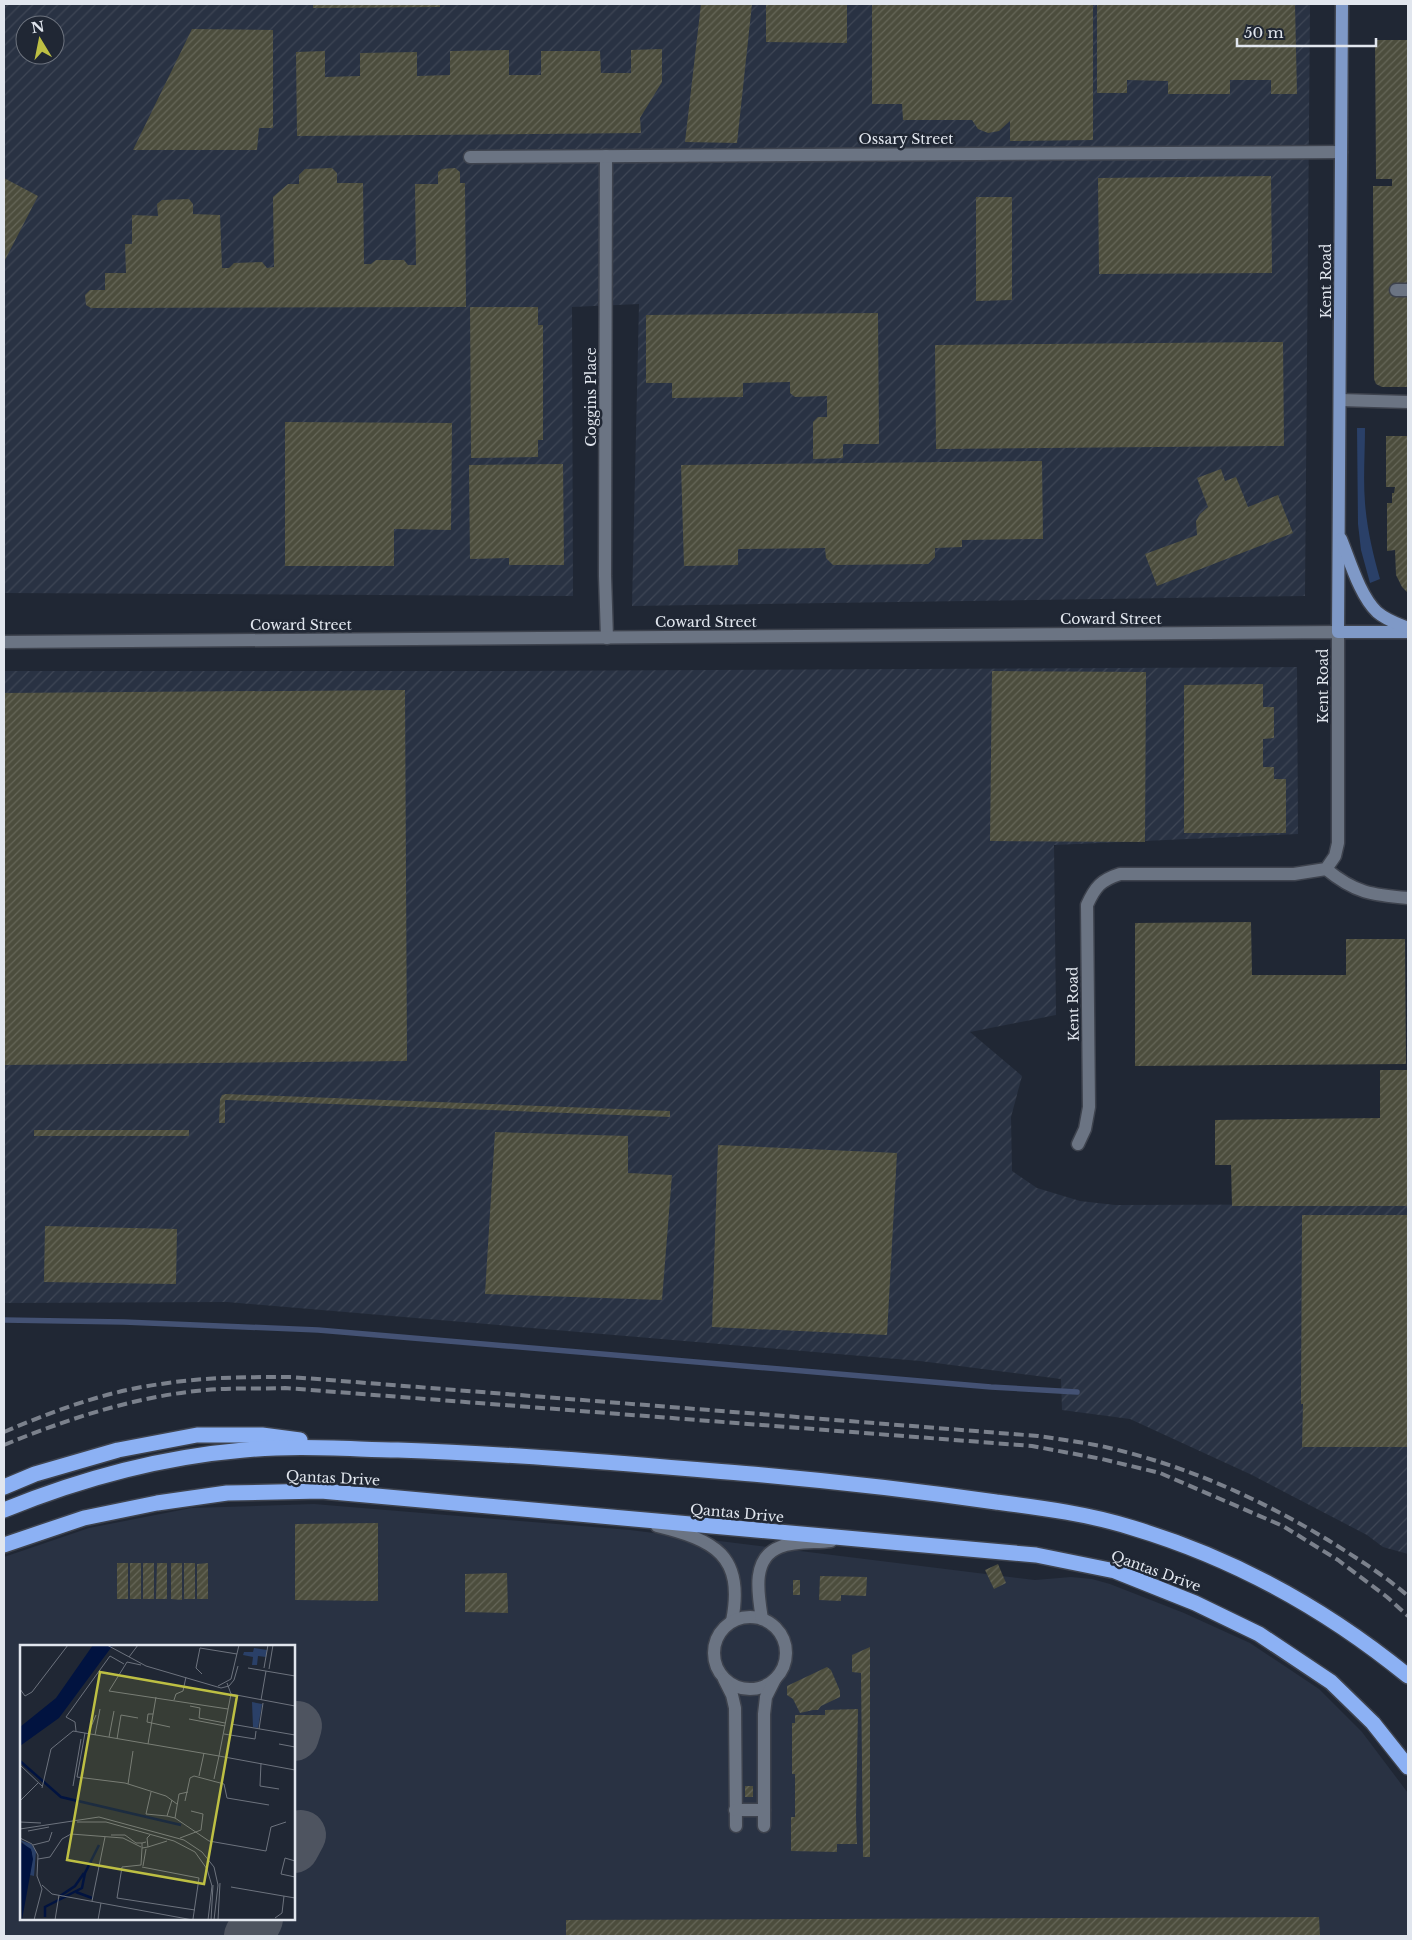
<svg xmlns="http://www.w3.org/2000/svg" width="1412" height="1940" font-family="'Libre Baskerville',serif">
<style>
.built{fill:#293243;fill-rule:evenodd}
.industrial{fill:url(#industrial-furrows);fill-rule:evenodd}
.grass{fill:#2a4068}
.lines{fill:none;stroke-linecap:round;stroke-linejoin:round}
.stream{stroke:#445274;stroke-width:5.5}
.taxiway{stroke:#4e5460;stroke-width:50}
.building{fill:url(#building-hatch)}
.minor-casing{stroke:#3e434e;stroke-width:15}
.major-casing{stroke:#3e434e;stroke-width:15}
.highway-casing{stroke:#3e434e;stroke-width:18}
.minor{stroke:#6b7483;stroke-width:12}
.major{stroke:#7f99c7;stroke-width:12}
.highway{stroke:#8cb1f4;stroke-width:15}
.rail{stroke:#7b818c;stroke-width:4;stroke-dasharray:10 5;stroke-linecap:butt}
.labels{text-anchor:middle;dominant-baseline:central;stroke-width:5;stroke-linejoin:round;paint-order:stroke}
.street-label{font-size:14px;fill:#e1e6ee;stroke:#202734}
.inset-river{fill:none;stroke:#011340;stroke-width:2.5}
.inset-road{fill:none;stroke:#6d737e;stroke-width:1}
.view{fill:#bdbf43;fill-opacity:0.15;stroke:#bdbf43;stroke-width:2.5}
.inset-edge{fill:none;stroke:#e1e6ee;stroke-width:2.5}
</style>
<defs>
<pattern id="industrial-furrows" width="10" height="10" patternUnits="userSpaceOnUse" patternTransform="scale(1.25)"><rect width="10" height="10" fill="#293243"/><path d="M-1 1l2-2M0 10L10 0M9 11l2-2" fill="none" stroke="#3e4655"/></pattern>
<pattern id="building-hatch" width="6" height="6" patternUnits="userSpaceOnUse" patternTransform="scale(1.25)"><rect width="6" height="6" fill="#4c4d3d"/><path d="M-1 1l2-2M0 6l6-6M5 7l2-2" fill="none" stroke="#666759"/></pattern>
</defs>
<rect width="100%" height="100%" fill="#202734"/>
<path class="built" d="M314,1504L630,1530L1035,1580L1071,1577L1092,1579L1110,1584L1184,1613L1250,1643L1319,1689L1362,1732L1408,1793V1936H4V1557L89,1528L191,1508ZM21,1646H294V1919H21Z"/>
<g class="industrial">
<path d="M4,4H1310L1305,596L632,606L639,304L572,307L573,596L4,593ZM25,25H55V55H25Z"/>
<polygon points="1297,667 1298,834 1054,845 1056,1015 970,1032 1022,1076 1011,1117 1012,1171 1037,1188 1080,1201 1115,1205 1408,1204 1408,1554 1383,1547 1367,1535 1252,1475 1130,1419 1062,1410 1061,1379 920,1361 227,1302 4,1303 4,671 498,671"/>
</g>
<path class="grass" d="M1357,428H1365C1365,453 1363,478 1365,503C1367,529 1373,554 1380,579L1370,583L1361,550L1358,524Z"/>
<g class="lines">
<polyline class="stream" points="4,1320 124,1322 318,1330 991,1387 1077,1392"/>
<g class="taxiway">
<polyline points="294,1736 297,1726"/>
<polyline points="294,1848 301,1835"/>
<polyline points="249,1936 258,1919"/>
</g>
</g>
<g class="building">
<polygon points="313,4 440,4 440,7 313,8"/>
<polygon points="701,4 752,4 737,143 685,142"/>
<polygon points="766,4 847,4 847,43 766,42"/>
<polygon points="872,4 1093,4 1093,140 1010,141 1010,121 999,131 988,133 978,129 972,120 903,120 902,104 872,104"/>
<polygon points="1097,4 1295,4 1297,94 1271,94 1271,80 1230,80 1230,94 1168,94 1168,81 1127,80 1127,93 1097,93"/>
<polygon points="192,29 273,30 273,128 259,128 257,150 133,150"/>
<polygon points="1375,40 1408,40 1408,387 1382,387 1376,384 1374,379 1373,186 1392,186 1392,179 1376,179"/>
<polygon points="662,49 662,82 640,118 641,133 297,136 296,52 325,51 325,77 360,76 360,53 417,52 417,76 450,75 450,51 509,50 509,75 541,75 541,51 600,51 601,73 631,73 631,50"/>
<polygon points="332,168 337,173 337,183 363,183 364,264 371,264 376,260 404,260 408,265 416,265 415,184 438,184 438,172 442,169 455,168 460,172 460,183 465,183 466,307 91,308 86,305 85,295 90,290 105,290 105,273 126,273 125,244 132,244 132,215 158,216 157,204 162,200 189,199 193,204 193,214 220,215 222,268 229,268 234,263 262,262 267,268 274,267 273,197 288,184 299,184 299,175 305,169"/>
<polygon points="1271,176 1272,273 1099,274 1098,178"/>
<polygon points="4,178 38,196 4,262"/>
<polygon points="976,197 1012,197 1012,300 976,301"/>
<polygon points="470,307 538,307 538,325 543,325 543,440 538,440 538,457 471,458"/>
<polygon points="878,313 879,444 843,444 843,458 813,459 813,422 818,417 827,417 827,396 795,397 790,393 790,382 743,383 743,397 672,398 672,383 646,383 646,315"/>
<polygon points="1283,342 1284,446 936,449 935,345"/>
<polygon points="285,422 452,423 451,530 394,529 394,566 285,566"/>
<polygon points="1386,436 1408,436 1408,593 1402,587 1396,575 1395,550 1387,551 1387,503 1392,503 1392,493 1394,493 1395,487 1386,487"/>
<polygon points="1042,461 1043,539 962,540 962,547 935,548 935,557 928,564 833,565 826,558 825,548 738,549 738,565 684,566 681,465"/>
<polygon points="563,464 564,565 509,565 509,558 470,559 469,465"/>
<polygon points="1221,469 1225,481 1236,477 1248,507 1278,495 1293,533 1157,586 1145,554 1197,535 1196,521 1200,514 1208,507 1197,478"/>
<polygon points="992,671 1146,672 1145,842 990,841"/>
<polygon points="1263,684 1263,707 1274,707 1274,738 1263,739 1263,767 1274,767 1274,779 1286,779 1286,833 1184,833 1184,685"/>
<polygon points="405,690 407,1061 4,1065 4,693"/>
<polygon points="1251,922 1252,975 1346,975 1346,939 1405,939 1406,1064 1135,1066 1135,923"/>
<polygon points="1380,1070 1408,1070 1408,1206 1232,1206 1231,1165 1215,1165 1215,1120 1380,1118"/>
<polygon points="226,1094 670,1111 670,1117 227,1100 225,1100 225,1123 219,1123 220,1099 222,1095"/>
<rect x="34" y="1130" width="155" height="6"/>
<polygon points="495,1132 628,1136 628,1173 672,1175 662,1300 485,1294"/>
<polygon points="718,1145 897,1153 887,1335 712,1327"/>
<polygon points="1302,1215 1408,1215 1408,1447 1302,1447 1303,1404 1301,1404"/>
<polygon points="45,1226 177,1229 176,1284 44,1282"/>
<polygon points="378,1523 378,1601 295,1600 295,1524"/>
<rect x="117" y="1563" width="11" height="36"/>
<rect x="130" y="1563" width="11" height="36"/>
<rect x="143" y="1563" width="11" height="36"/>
<polygon points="157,1563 167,1563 167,1599 156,1599"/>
<polygon points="171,1563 182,1563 182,1600 171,1599"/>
<rect x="184" y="1563" width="11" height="36"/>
<polygon points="208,1563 208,1599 197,1599 197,1564"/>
<polygon points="998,1564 1006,1583 994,1589 985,1570"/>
<polygon points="507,1573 508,1613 465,1612 465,1574"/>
<polygon points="820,1576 867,1577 866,1596 841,1595 841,1601 819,1600"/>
<rect x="793" y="1580" width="7" height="15"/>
<polygon points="870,1647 870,1857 863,1857 861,1673 852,1672 852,1655"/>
<polygon points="827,1667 831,1670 840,1691 840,1697 821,1706 818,1710 813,1710 800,1713 793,1699 787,1695 787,1686"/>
<polygon points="858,1709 856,1817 857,1844 837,1844 837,1852 791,1851 791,1817 795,1817 795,1774 792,1774 792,1723 795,1723 795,1715 825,1715 825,1710"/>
<rect x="745" y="1786" width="8" height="11"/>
<polygon points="1319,1917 1320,1936 566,1936 566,1920"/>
</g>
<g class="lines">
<g class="minor-casing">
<g id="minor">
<polyline points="606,156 605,576 607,638"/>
<polyline points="470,157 1341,152"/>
<polyline points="1396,290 1408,290"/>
<polyline points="1340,400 1408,402"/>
<path d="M4,642L1338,632V843L1335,856L1326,869L1294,874H1120C1101,880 1095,887 1087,905L1089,1107L1085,1129L1078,1144"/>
<path d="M1326,869C1355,893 1372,895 1408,898"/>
<path d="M657,1526C714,1540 745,1555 732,1621"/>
<circle cx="750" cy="1653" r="36"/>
<path d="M762,1619C758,1594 751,1558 780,1547C795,1541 815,1543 831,1541"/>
<polyline points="724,1679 732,1695 735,1708 736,1826"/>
<polyline points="735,1810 764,1810"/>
<polyline points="764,1826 764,1714 766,1697 775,1679"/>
</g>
</g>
<g class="major-casing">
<g id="major">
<polyline points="1342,4 1338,632 1408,632"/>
<path d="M1341,539C1350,561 1360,596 1377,612C1386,620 1398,624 1408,628"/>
</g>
</g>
<g class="highway-casing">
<g id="highway">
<polyline points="4,1487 35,1474 118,1450 197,1435 262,1435 300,1440"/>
<path d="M4,1510C80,1479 162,1457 244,1450C295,1445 347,1449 398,1450C520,1454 642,1465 763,1475C841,1482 919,1491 996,1502C1042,1508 1089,1514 1133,1528C1233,1558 1327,1610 1408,1676"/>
<polyline points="4,1545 84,1518 157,1503 227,1493 321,1491 1036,1555 1115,1571 1195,1603 1259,1634 1331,1682 1373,1723 1408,1767"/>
</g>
</g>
<use href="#minor" class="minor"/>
<use href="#major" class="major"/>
<use href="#highway" class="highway"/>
<g class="rail">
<path d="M4,1432C53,1411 107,1391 161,1384C204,1377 247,1377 291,1377L1038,1436C1059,1439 1080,1442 1101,1446C1182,1464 1257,1497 1328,1540C1355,1557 1384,1575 1408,1596"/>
<path d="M4,1445C72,1417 146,1393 220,1389C242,1388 264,1389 285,1388L1032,1446L1102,1459L1160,1473L1283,1526L1338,1560L1387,1597L1408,1616"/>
</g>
</g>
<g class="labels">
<g class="street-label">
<text x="906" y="139">Ossary Street</text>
<text transform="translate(1326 281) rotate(-90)">Kent Road</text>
<text transform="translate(591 397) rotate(-90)">Coggins Place</text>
<text x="1111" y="619">Coward Street</text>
<text x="706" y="622">Coward Street</text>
<text x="301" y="625">Coward Street</text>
<text transform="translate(1323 686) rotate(-90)">Kent Road</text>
<text transform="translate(1073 1004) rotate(-91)">Kent Road</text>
<text transform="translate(333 1478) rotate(3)">Qantas Drive</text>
<text transform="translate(737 1513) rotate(5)">Qantas Drive</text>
<text transform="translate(1156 1571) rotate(20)">Qantas Drive</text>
</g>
</g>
<g transform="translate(20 1645)">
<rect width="275" height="275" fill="#202734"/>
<path d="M0,195L11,199L16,206L14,231L10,230L12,207Z" fill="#2a4068"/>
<path d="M232,57L242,59L238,83L233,82Z" fill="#2a4068"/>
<path d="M234,3L247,5L246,12L238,11L237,20H232L233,12L223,10L224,7H233Z" fill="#2a4068"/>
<path d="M73,0H93L39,73L0,101V82L36,53ZM0,197L11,204L13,214L2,275Z" fill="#011340"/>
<path class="inset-river" d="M0,116L41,152L161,180M56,247L72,253M40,251L55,241L64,228M25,272V262L62,243L65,228L79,200"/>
<path class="inset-road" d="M87,0L126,21L201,43L209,41M109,12L118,0M121,20L107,17L89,46L208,64M228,23L275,31M244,23L248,0M249,24L253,0M182,29L176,23L180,3L217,9M207,38L211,49L199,111L275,125M198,41L211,34L219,0M209,41L214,35L218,21M0,44L5,51L12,47L48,0M211,49L275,61M154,55L156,49L163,46L166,32M241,55L246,26M170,61L180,63L179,73L205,78M133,69H128L127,77L150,82M169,74L205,81M211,79L275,90M239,84L243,58M56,86L55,77L46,72L90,11L104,19M65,88L57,132L105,138L146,151L157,159M68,89L76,70M204,89L235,94L236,86M75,90L80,64M89,92L94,66M97,94L101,70L118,73M128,99L136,52M259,99L275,102M241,118L240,141L259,144M0,120L22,141M179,131L184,108M108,139L113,106M53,141L61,94M22,143L31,104L53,86L199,111L194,134M131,147L126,169L147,171M168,147L159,149L155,173L189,196L246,206L251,182L266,177M152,155L147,171L155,173M0,156L18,138M165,156L170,133L174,131L204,139L207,153L249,160M0,177L21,178M57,177H86L154,196L175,207L187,224L192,241L188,275M0,184L79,172L164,195L182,207L194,222L198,240L194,275M8,186L29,182M91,190H105L116,198H122M0,193L12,199L18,210L17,231L22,244L14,275M160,193L181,185L183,169L171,166M126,197L122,198V203L128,202L127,193L130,190M13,200L29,196L32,187M128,202L147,196M18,214L30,212L42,194L51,189L103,193L121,202M275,216L265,213L261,229L275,232M121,220L102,222L97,253L175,265M121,220L122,203M123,221L126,204M122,222L179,233L173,274M22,240L32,249L173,275M211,242L275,253M72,256L85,192M255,273L262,268L264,251M35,275L39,250M78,275L81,258M191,275L193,240M198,275L200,238"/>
<path class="view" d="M80,27L217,51L184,239L47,215Z"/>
<rect width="275" height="275" class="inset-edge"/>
</g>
<rect width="1412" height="1940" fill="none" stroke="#e1e6ee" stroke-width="10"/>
<g transform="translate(40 40) rotate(350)"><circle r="24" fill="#202734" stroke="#6d737e"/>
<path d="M0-4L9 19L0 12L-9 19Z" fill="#bdbf43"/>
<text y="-8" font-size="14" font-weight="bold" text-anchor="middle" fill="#e1e6ee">N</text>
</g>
<path d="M1237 38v8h139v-8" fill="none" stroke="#e1e6ee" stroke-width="2.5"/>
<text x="1244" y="38" font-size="15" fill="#e1e6ee" stroke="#202734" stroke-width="4" paint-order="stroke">50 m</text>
</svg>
